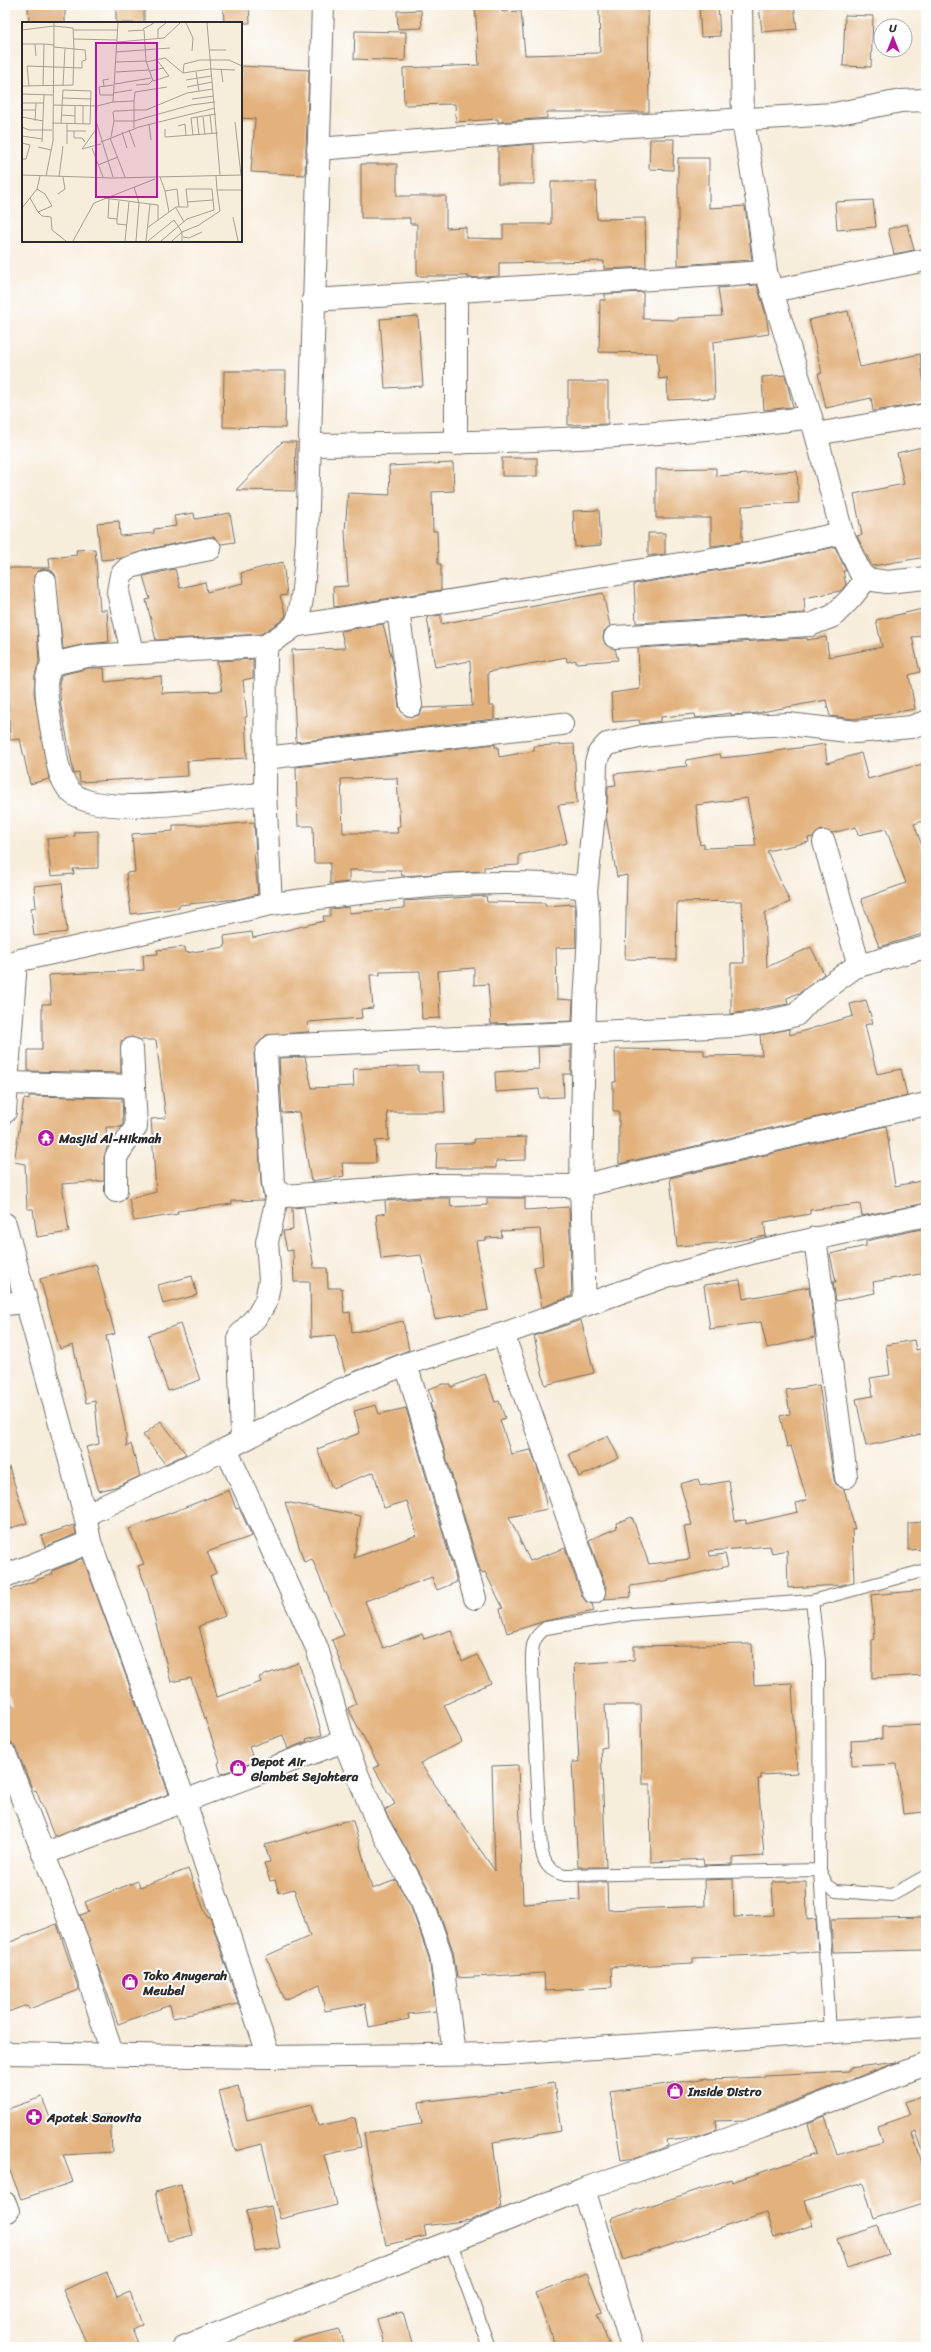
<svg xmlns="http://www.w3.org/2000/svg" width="931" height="2352" font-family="Sriracha,sans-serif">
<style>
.building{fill:#e2b17c;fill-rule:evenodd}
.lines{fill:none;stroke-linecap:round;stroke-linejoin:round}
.service-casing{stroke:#726f69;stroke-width:14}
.minor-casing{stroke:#726f69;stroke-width:24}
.trunk-casing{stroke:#726f69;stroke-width:24}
.service{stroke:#fff;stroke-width:12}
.minor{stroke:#fff;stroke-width:22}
.trunk{stroke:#fff;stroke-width:22}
.labels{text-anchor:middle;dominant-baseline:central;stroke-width:4;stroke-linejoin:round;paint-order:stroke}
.poi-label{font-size:13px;font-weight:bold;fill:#2b2b2b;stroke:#fff;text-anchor:start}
.inset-road{fill:none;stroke:#a59f95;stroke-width:1}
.view{fill:#b5179e;fill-opacity:0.15;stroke:#b5179e;stroke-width:2}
.inset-edge{fill:none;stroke:#2b2b2b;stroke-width:2}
</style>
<rect width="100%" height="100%" fill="#fff"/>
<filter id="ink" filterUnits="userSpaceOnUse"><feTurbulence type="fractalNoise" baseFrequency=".025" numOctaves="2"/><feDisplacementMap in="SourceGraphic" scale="8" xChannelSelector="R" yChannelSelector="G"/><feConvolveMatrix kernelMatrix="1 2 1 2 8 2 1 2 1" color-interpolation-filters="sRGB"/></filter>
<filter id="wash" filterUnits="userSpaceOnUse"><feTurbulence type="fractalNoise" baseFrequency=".012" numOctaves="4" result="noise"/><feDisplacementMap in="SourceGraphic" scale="16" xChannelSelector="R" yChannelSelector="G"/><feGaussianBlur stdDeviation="0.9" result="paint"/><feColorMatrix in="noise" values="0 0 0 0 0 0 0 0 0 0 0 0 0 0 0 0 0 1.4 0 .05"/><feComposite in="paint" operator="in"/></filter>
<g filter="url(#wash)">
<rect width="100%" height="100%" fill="#f7eddb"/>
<g id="blocks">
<g class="building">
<polygon points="28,5 65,5 65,23 29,23"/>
<rect x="116" y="5" width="28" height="18"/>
<polygon points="223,5 249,5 250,23 224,23"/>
<polygon points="475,5 502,5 502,12 521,11 525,55 598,53 600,52 599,5 648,5 649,112 547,112 547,118 498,122 498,119 456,122 455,104 404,105 403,68 479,65"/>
<polygon points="699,5 718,5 720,36 701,37"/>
<polygon points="759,5 794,5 797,29 762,32"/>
<polygon points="421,10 422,28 398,29 397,11"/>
<polygon points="845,15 873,16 871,67 843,66"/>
<polygon points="355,31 406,32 405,61 354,59"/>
<polygon points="241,66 309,70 305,175 251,172 255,119 241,118"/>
<polygon points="650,139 674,139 673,170 649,169"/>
<polygon points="534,144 534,184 498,184 498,147"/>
<polygon points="678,158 709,158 709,208 745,206 752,260 678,265"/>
<polygon points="361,164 397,164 397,196 446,196 446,228 466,227 466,238 503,239 503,224 551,224 551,182 596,182 597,219 645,218 646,267 604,269 604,261 499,263 499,276 468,278 468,276 417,276 417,224 410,224 410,218 361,218"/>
<polygon points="873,200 876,227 837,230 835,202"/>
<polygon points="907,224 914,250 894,254 888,229"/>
<polygon points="757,285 766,315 769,334 713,342 715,398 668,400 667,378 659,379 657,353 599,352 600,300 605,300 605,294 643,292 643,319 678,320 678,318 722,316 718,288"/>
<polygon points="848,311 860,367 920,354 926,403 873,411 871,398 826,408 818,373 822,373 809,320"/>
<polygon points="418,316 423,386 385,388 380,319"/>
<polygon points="224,371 286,371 285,428 223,427"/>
<polygon points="785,375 793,407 764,410 762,377"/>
<polygon points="568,382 608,382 608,424 568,425"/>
<polygon points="282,442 296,442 295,491 236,490"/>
<polygon points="926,446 926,557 872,566 857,536 862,535 854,494 904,484 897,453"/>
<rect x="502" y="458" width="35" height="18"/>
<polygon points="453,463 454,491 432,492 433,531 437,531 438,564 441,564 441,590 334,607 333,587 348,586 345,531 348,493 390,495 389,466"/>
<polygon points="716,468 716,476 797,471 799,503 742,506 742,542 711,546 711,518 656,518 656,469"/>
<polygon points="599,510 601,545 575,547 573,511"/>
<polygon points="194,513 195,519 230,513 235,542 221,544 214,537 208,537 149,549 122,558 101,560 97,523 119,521 120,536 154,533 154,529 176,526 174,516"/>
<polygon points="648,533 665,533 665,554 648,556"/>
<polygon points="835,547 846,571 843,571 846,585 840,591 804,598 805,613 636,623 634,584 757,564"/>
<polygon points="95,549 100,610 107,610 109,642 86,644 63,649 55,574 51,570 44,569 38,571 34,576 39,662 35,675 34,692 49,779 30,784 20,739 10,740 5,648 7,568 50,568 49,558 77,555 76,550"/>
<polygon points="283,562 287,595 280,596 286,615 281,621 261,634 156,640 146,600 150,599 143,576 175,569 180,588 205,582 207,592 243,583 241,573"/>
<polygon points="603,593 610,626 604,631 603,638 605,644 615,649 618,660 576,663 576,660 567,662 566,657 488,672 489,706 494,706 494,719 296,742 292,650 345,648 341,631 383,624 393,663 399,707 406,716 413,717 419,715 423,708 472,706 470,661 435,667 427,617 441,615 441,624"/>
<polygon points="926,608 926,636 912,637 920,672 909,675 915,709 854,719 830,716 826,700 751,714 731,715 731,713 696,718 695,714 661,717 661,721 640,724 639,720 613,722 611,693 640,689 638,648 807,638 807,640 826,637 829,657 882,647 876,620"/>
<polygon points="253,659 253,678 243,680 247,717 245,717 247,758 187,761 188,776 80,782 79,772 74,774 61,706 59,684 61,675 89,668 104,668 105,682 161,676 162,693 222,691 217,661"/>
<path d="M495,744V747H498L499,757L534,751V746L574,744L577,803L558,805L567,843L519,855V865L484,867V871L402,876L401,870H349V882L330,884V863H314L313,826H298L296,767ZM397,778L400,826L397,827L398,833H343L341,779Z"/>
<path d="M825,744L827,763L861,753L868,779L926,763V820L914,824L926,856V933L879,947L861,899L906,883L886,829L858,835L856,827L832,833L821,830L813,837L808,838L809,842L767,851L790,902L765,913L767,967L811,947L824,974L801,992L787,998L788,1004L731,1014V963H744L742,901L677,902L676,960L625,959L627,875L617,877L606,817L608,786L616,785L614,774L687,766L686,760L720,754L721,758L750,755ZM747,798L756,846L704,848V844L700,845L696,805Z"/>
<polygon points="254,822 256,853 254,853 258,894 238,899 179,905 179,908 131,914 126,873 135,872 132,834 173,831 173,825 221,825"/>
<polygon points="98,831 98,868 73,869 74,874 51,876 47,839 75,836 75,832"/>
<polygon points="62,883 67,932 34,936 31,908 36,907 34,886"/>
<polygon points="486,896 487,902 545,903 545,906 575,904 576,947 556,948 557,999 573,1000 572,1021 491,1024 488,984 474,985 474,968 438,971 440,1018 422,1019 420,971 380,972 380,975 370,975 373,1008 361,1009 362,1018 308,1022 309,1032 266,1035 257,1045 254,1054 261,1184 264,1200 232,1201 232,1204 177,1211 178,1214 134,1221 129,1199 156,1192 151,1119 166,1118 156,1040 141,1040 132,1037 121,1041 121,1073 28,1071 28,1050 42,1050 42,1004 51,1004 49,975 144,970 143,955 158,954 157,950 185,947 186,953 225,947 224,936 252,932 253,938 324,921 323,916 330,916 330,909 349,907 349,913 404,908 404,901"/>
<polygon points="866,1000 873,1023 865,1025 877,1074 901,1069 907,1096 619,1164 619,1111 613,1111 613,1082 616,1082 615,1049 704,1050 704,1056 762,1055 760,1035 789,1029 790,1035 853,1016 850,1004"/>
<polygon points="571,1046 571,1074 563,1074 564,1097 540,1098 539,1089 496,1092 495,1072 539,1069 538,1047"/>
<polygon points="305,1057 312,1088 354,1086 353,1069 418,1066 418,1072 443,1072 445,1112 387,1112 389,1140 375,1141 376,1163 342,1163 344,1176 311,1181 299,1112 282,1113 279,1058"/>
<polygon points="29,1096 122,1098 123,1124 121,1127 106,1127 107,1148 104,1157 104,1181 62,1184 69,1232 37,1237 33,1209 27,1209 25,1164 14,1162 24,1099 29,1100"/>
<polygon points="886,1126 895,1186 926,1180 926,1203 862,1216 860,1204 810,1210 810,1214 764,1222 766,1236 730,1242 677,1246 670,1178"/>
<polygon points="526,1137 526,1160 496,1161 496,1168 436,1168 437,1144 474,1143 474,1139"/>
<polygon points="425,1198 450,1198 451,1207 487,1205 487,1198 525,1198 525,1210 569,1207 572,1296 542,1307 534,1267 543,1265 540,1229 501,1231 502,1237 486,1238 486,1240 476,1241 488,1310 435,1319 421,1255 381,1259 376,1215 386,1213 385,1201"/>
<polygon points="304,1207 314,1268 327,1268 328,1288 342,1288 344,1313 350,1312 352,1333 403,1321 409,1350 346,1375 335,1335 311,1337 310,1282 294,1282 293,1250 287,1251 283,1231 293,1230 292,1208"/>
<polygon points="926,1228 926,1273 873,1282 875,1293 836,1301 833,1282 836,1282 830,1254 866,1246 866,1241"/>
<polygon points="96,1264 115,1334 106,1336 125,1426 127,1447 131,1444 140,1476 118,1486 99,1491 86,1447 99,1444 95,1401 86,1403 73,1345 60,1349 40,1279"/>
<polygon points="192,1276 197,1295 163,1304 158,1285"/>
<polygon points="740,1280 743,1299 809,1287 815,1337 767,1348 761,1322 710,1329 704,1285"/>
<polygon points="581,1320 594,1373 545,1385 534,1336"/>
<polygon points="180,1324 200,1380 168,1391 148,1335"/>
<polygon points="914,1340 916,1350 926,1348 926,1433 866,1446 856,1399 873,1396 870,1378 890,1375 886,1345"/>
<polygon points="485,1374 495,1402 499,1401 505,1418 500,1420 511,1454 531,1450 540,1475 547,1509 509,1517 530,1561 565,1548 582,1596 586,1602 592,1604 594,1611 545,1621 507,1633 500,1609 503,1608 485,1572 481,1573 430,1403 433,1402 428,1389 443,1384 451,1384 451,1387"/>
<polygon points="819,1385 834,1479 836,1485 844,1489 855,1529 852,1530 854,1582 841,1585 788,1588 787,1550 772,1553 770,1546 709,1551 710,1556 725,1554 728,1566 665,1581 630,1586 631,1597 604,1599 606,1588 589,1540 617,1528 616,1523 632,1517 649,1564 690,1559 684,1526 692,1525 680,1484 698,1479 700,1486 729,1481 735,1521 746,1520 746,1524 798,1512 796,1503 807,1500 791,1446 787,1447 780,1416 790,1414 786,1390"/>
<polygon points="376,1405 379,1414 406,1408 457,1582 437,1590 432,1577 365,1601 383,1648 422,1634 424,1639 451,1630 462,1662 477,1655 491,1683 444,1705 462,1742 420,1763 495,1871 492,1766 518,1765 523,1904 580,1900 579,1882 607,1882 608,1910 705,1906 704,1880 733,1879 734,1917 774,1915 772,1882 806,1882 807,1920 816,1919 818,1952 693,1958 693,1963 611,1967 612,1987 545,1991 544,1973 457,1978 453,1951 434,1898 387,1815 385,1810 395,1804 374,1768 379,1766 348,1708 356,1704 332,1640 344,1635 312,1559 304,1562 285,1502 361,1516 354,1558 417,1535 407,1501 384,1508 374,1472 332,1488 317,1449 360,1433 354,1411"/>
<polygon points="161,1421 186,1454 165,1464 143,1435"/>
<polygon points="608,1436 619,1458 579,1477 569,1454"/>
<polygon points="5,1467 9,1467 27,1523 5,1530"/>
<polygon points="229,1490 236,1509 239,1508 252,1536 207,1552 216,1573 210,1576 225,1616 199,1626 217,1697 261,1682 259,1677 298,1663 314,1706 322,1735 306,1739 307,1741 288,1749 283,1735 249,1747 254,1762 221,1774 218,1763 220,1762 191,1678 171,1682 147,1589 138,1566 144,1564 129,1529"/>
<polygon points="926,1522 926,1549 908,1550 908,1523"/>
<polygon points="74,1525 76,1534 45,1547 41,1536"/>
<polygon points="83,1558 169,1794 54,1836 36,1790 33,1791 17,1750 13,1744 5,1742 5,1709 13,1707 5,1681 5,1592 53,1574 52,1571"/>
<polygon points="926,1590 926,1675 872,1678 872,1640 875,1639 871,1595"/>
<polygon points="752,1644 754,1685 792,1683 797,1773 761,1775 761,1779 758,1779 764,1856 733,1858 733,1864 704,1865 703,1859 651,1862 650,1784 642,1784 641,1705 605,1705 607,1747 601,1748 606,1867 578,1867 572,1762 579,1762 574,1664 634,1660 634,1646"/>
<polygon points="926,1724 926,1812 903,1814 897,1764 852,1766 851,1741 882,1739 882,1726"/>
<polygon points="345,1821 353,1821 372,1889 396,1880 411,1907 429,1958 436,2011 408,2014 409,2019 369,2027 365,2004 325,2011 320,1984 285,2000 266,1956 310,1936 294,1889 279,1893 275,1880 270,1881 264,1863 270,1862 265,1845"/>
<polygon points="188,1869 207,1917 210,1917 238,2004 173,2018 170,2005 118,2024 80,1915 89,1912 85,1902 138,1881 140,1887"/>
<polygon points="926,1917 926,1950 833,1952 831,1919"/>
<polygon points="57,1924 79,1990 29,2009 27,2005 5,2013 5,1944"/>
<polygon points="897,2062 744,2120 715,2121 716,2130 699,2136 667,2140 668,2146 636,2158 621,2160 610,2092 709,2078 709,2079 764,2077 764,2075 849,2071 849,2068"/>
<polygon points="554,2083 561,2131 493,2142 501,2208 471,2220 424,2226 426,2236 386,2245 372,2182 364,2133 422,2124 419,2102 505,2092"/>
<polygon points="238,2086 247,2120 312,2104 318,2126 355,2118 361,2147 324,2155 337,2205 280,2219 262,2144 235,2151 219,2091"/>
<polygon points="926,2094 926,2153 924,2154 916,2131 912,2133 926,2175 926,2202 874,2219 863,2183 805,2201 813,2225 774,2238 766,2213 624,2260 610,2219 731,2179 732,2182 816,2154 808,2123 825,2116 837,2155 882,2142 877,2126 910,2115 905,2102"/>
<polygon points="42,2097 50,2118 110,2115 112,2152 63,2155 73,2182 21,2199 5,2158 5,2110"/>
<polygon points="181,2185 193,2235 168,2241 155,2192"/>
<polygon points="271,2206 280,2248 255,2252 246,2211"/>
<polygon points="878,2226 888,2255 847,2269 837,2239"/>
<polygon points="107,2272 117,2297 130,2292 142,2324 132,2329 138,2343 127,2347 88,2347 63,2290"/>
<polygon points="587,2273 602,2312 597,2314 610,2347 556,2347 535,2293"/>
<polygon points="403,2312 413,2347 385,2347 377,2319"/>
<polygon points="339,2329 346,2347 293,2347 292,2341"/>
</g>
</g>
</g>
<g filter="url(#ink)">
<use href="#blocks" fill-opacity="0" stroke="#726f69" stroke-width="1"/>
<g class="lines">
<g class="service-casing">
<g id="service">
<path d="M812,1601L819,1661L820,1870L565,1875C549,1871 544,1864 541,1848L532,1668C532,1650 530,1639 546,1628L632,1614L812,1601L926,1570"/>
<polyline points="820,1870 830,2032"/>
<polyline points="821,1873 827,1885 836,1891 892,1895 926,1876"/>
<polyline points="451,2243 489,2347"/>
</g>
</g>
<g class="minor-casing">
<g id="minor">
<polyline points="741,5 743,121 757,201 766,272 816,434 842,533 860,572 866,579 887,582 926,578"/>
<polyline points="318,149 530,132 834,114 901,101 926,100"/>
<polyline points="772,291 926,260"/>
<polyline points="456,293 456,444"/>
<polyline points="313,300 766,272"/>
<polyline points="816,434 926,415"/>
<path d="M310,445C477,443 645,440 811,417"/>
<polyline points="45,581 52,664"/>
<polyline points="398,610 411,705"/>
<polyline points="294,626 755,552 842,533"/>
<polyline points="615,637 810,625 833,616 851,598 866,579"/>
<polyline points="132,652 118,592 121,575 128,568 151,561 210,549"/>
<polyline points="265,758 562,724"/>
<path d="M265,793C227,798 98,820 71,792C57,777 57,757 53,738C51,725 44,690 47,678C48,673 50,668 52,664L87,656L266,646"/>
<polyline points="824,842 859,966"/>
<polyline points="586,892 595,804 596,763 599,753 607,744 643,736 717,728 788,724 856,732 911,727 926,722"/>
<path d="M271,904C373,892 477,875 579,887L586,892C592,929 586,969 585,1007C583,1067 582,1126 581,1186L425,1185L285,1196L274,1189L273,1183L266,1053L272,1046L735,1026L765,1022L796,1015L812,998L855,967L926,947"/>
<polyline points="7,1083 134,1086"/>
<path d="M5,1112L16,961L271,904L265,793L266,646C274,639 289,632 294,626C304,614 305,557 307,540L323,5"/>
<polyline points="116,1191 116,1157 136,1127 132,1049"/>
<polyline points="5,1224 85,1515 90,1542 185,1802 269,2057"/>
<polyline points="815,1238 846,1477"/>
<polyline points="5,1304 25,1302"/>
<polyline points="585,1305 581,1186 926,1104"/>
<polyline points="503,1334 594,1592"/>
<polyline points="406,1364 475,1598"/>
<polyline points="242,1440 239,1336 258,1315 266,1301 270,1280 267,1242 278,1194"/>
<polyline points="226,1449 317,1648 344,1741 376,1820 422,1902 432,1929 441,1955 454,2054"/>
<polyline points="85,1515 226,1449 338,1391 406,1364 503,1334 667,1276 763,1250 926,1215"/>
<polyline points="5,1576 90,1542"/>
<polyline points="5,1754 78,1943 112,2054"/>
<polyline points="43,1854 344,1741"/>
<polyline points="584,2189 632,2347"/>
<polyline points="5,2203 8,2211"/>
<polyline points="184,2347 584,2189 762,2127 926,2064"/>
</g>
</g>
<g class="trunk-casing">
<polyline id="trunk" points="5,2053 269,2057 504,2054 926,2026"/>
</g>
<use href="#service" class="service"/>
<use href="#minor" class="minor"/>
<use href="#trunk" class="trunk"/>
</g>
</g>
<defs>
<g id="temple-disc" transform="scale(0.9)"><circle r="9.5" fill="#b5179e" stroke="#fff"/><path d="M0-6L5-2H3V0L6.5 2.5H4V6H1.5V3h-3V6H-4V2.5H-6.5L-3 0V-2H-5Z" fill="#fff"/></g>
<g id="shop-disc" transform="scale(0.9)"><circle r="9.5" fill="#b5179e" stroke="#fff"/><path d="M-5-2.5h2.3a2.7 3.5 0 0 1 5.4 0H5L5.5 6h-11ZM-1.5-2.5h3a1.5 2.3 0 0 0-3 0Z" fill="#fff"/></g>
<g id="pharmacy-disc" transform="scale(0.9)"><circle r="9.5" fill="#b5179e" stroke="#fff"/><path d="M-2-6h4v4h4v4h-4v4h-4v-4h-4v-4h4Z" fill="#fff"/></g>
</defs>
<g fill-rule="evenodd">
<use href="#temple-disc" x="46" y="1138"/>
<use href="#shop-disc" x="238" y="1768"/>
<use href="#shop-disc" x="130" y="1982"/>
<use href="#shop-disc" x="675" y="2091"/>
<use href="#pharmacy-disc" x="34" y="2117"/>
</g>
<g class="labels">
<g class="poi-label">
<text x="59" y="1138">Masjid Al-Hikmah</text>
<text x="251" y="1761">Depot Air<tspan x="251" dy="15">Glambet Sejahtera</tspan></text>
<text x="143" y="1975">Toko Anugerah<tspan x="143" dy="15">Meubel</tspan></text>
<text x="688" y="2091">Inside Distro</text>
<text x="47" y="2117">Apotek Sanovita</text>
</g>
</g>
<g transform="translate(22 22)">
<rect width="220" height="220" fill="#f7eddb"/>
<path class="inset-road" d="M164,1L171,16L170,29M185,1L198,153M121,7L132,1M0,8L32,4L51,6L52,27L51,63L0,64M52,8H96M106,9L122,8L124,39L131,59L147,54L135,38M52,17L95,18M136,17V7L144,1M95,20L142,16L158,1M0,22H13M187,28H204M94,30L148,26M14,34L13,22H22M94,40L124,39M124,40L143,36L161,51L188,47L213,48M199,47L201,60M127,49L142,46M94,50L127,48M174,50L177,69M161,51L162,42L178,38H207L220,44M164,58L189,54M93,62L129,56M114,63L127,62L130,59M7,64L5,44L60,46V39L64,38L63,28L32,25M21,64L22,22L32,23M41,64L43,27M82,64L81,58L87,57M165,65L190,60M91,71L110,68M0,72L31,73M91,73H78L77,65L91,63M40,76L69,77M170,77L192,74M112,79L113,70L145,65M91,80L112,79V99H92L91,90L92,89H97L112,88H124L165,71L191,67M0,81H21M31,83L75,84M0,88H13M40,93L53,94M188,93L190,112M0,95L21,99M175,95L177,113M181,95L183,113M13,99L14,81M213,100L219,153M30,101L68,102L69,69L41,68M39,101L41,68M53,102V84M61,102V84M127,102L129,118M156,104L163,102L164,113M0,105L7,108H30M75,106L60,127L79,122M112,106V99L169,83L193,80M143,107V115L196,111M107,108L113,125M45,109H64M52,109V116H60L63,120M100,110L105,126M171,113L169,96L194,92M0,114L20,117M89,115L92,99M88,116L103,155M20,120L22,73M79,120L117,105L193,86M0,121L8,123L4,137H0M45,122V101M16,125L29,128M70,126L81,155M76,143L96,135M0,153L91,156L220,153M24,154L31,119L32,1M194,154L195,168M37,155L41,124M91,155L74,99L75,84L91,80L96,1M138,155L143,169L155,167L157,185M112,165L117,181L114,219M143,169L147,190M36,172L43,167L41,155M8,176L16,190L30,184L23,172L15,167M82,176L128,182L124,219M87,177L86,196L95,197L97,179M165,180L191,178M128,182L136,183V199M0,186L15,167L18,154M154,186L162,200M16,190L20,194L29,195L30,208L44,219M211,195L216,219M95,197V202L105,203M125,206L154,185H166L164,167H190L192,188L165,197L139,219M161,215L167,216L180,210M51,219L72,181L133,157M103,219L107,180M126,219L152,198L160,210V219M150,219L160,210L177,203L198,189L195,168H220"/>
<path class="view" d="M74,21H135V175H74Z"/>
<rect width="220" height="220" class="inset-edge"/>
</g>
<rect width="931" height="2352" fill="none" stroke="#fff" stroke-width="20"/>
<g transform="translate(893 38)"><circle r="19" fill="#ffffff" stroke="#aaaaaa"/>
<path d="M0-3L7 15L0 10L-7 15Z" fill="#b5179e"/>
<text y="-6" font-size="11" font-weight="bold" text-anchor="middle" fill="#2b2b2b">U</text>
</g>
</svg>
